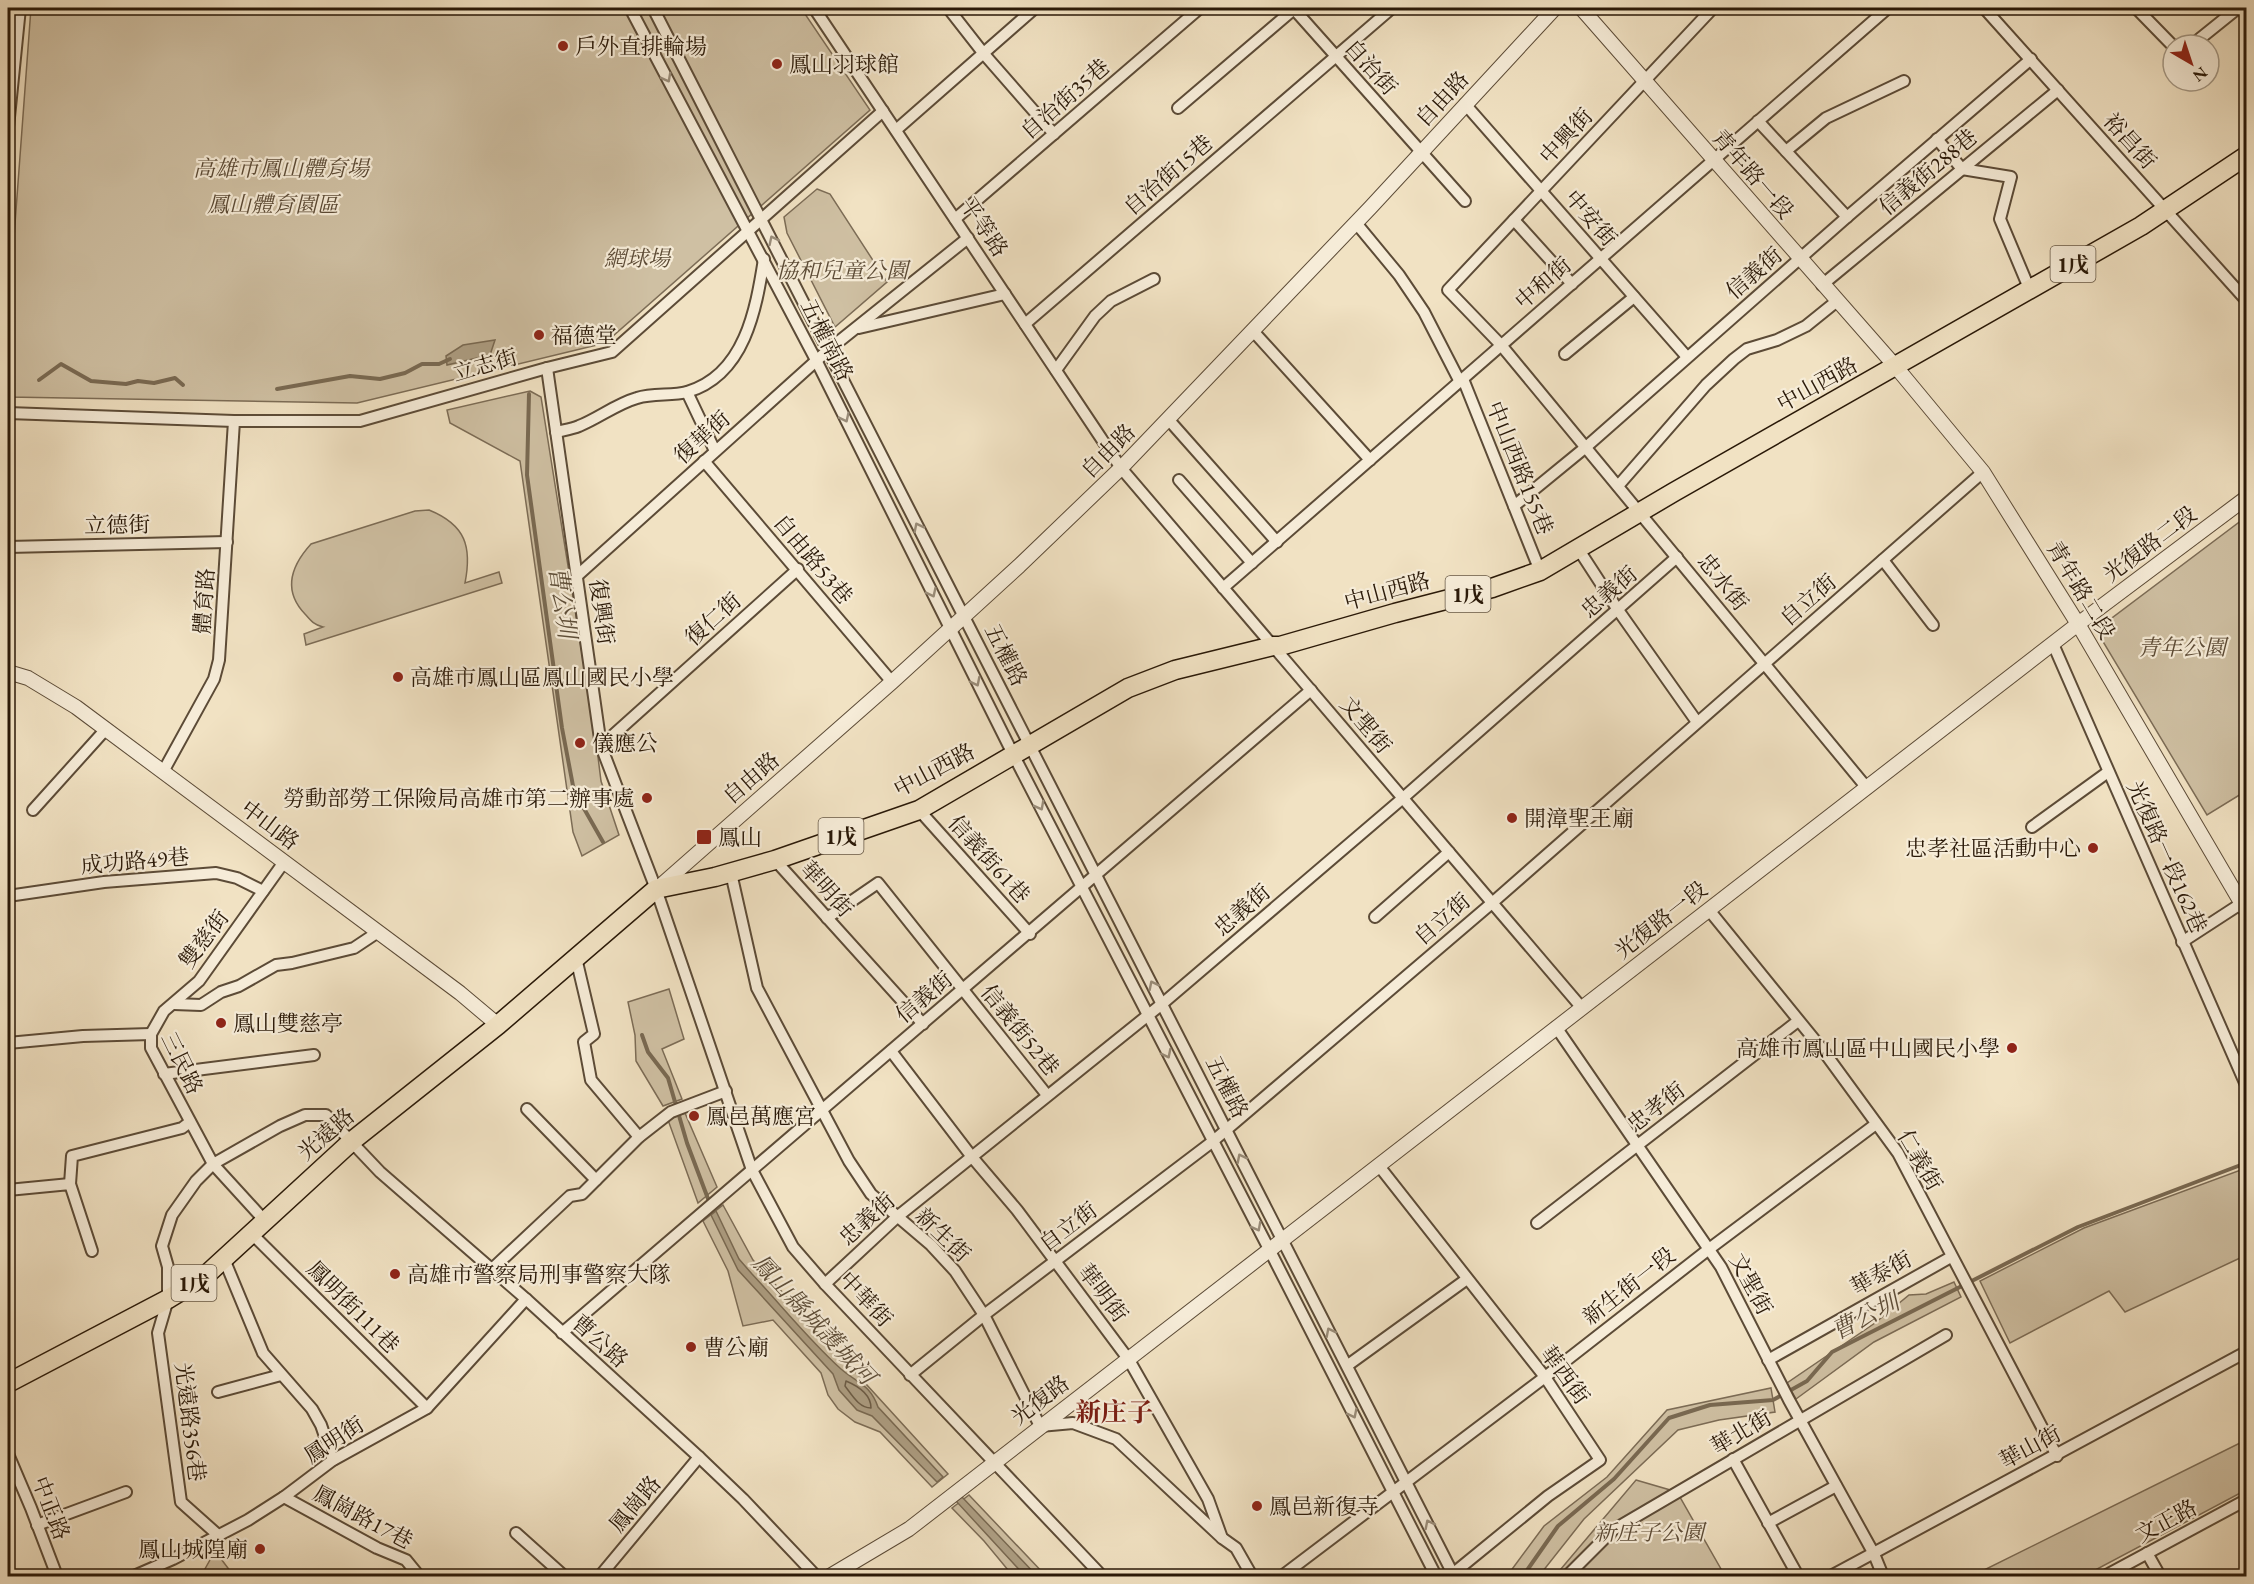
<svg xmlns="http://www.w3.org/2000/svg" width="2254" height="1584" font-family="'EB Garamond','Noto Serif TC',serif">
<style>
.green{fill:#cfc0a3;stroke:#7c6c56;stroke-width:1.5}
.water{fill:#ad9e83;stroke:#796952;stroke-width:1.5}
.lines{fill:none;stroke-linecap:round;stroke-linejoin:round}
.shore{stroke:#6c5c46;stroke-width:1.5}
.stream{stroke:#796952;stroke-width:4}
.minor-casing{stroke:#5c4b37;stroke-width:14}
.tertiary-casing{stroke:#5c4b37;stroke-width:16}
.primary-casing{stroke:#2a1908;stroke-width:21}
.minor{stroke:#f6ecd8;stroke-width:10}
.tertiary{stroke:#f6ecd8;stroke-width:14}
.primary{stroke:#f1e2c3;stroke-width:18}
.oneway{stroke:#9a8d7a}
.poi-dot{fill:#8f2418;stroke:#f6ecd8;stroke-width:2}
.labels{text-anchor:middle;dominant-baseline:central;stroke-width:4.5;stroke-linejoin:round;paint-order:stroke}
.shield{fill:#f6ecd8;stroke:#675846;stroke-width:1.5}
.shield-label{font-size:21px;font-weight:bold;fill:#2a1908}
.poi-label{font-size:22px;fill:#2a1908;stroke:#f6ecd8;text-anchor:start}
.street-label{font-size:22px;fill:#2a1908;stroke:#f6ecd8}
.park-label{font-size:22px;font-style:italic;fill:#5c4b36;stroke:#f6ecd8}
.water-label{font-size:24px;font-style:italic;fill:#5e4e39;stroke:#f6ecd8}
.quarter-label{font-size:26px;font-weight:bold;fill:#7a1f14;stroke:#f6ecd8}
</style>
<rect width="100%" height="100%" fill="#f1e2c3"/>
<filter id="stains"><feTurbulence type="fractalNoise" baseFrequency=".00333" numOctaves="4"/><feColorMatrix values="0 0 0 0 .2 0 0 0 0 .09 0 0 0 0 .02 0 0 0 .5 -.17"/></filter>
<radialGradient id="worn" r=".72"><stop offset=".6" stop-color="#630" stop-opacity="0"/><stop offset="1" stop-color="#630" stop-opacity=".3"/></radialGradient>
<g class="green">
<polygon points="31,8 801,8 870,110 605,343 357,403 8,397 8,318"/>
<polygon points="817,189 830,194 887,282 835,327 787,233 784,217"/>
<polygon points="530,391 541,397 596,741 601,781 619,835 582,856 573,832 520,461 450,423 447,410"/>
<path d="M429,510C466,525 472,547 465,583L499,572L502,583L306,645L304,634L323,627C314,625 311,621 305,614C282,590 291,566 311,544L415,511Z"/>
<polygon points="2246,517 2246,791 2207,815 2096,630"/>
<polygon points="669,989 684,1039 662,1049 682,1099 663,1106 636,1061 635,1035 628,1002"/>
<polygon points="685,1113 717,1187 698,1203 668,1120"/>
<polygon points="2246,1168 2246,1268 2240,1258 2125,1312 2109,1291 2010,1343 1980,1281 2084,1228"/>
<polygon points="723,1205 753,1260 948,1474 932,1487 880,1432 855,1422 838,1409 828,1395 821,1373 773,1320 743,1326 728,1271 703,1221"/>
<polygon points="1954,1282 1961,1297 1874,1342 1796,1399 1787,1383 1875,1323 1909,1295 1926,1294"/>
<polygon points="1771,1388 1775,1412 1719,1420 1678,1430 1584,1519 1539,1576 1507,1576 1544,1526 1607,1477 1667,1410"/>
<polygon points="2246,1440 2246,1490 2084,1576 1972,1576"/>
<polygon points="1636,1480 1677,1492 1725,1576 1555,1576"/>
<polygon points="969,1495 1046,1576 1013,1576 984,1541 952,1508"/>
<polygon points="215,1551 234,1576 201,1576"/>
</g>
<g class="water">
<polygon points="495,340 490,355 447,365 446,356 463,345"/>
<path d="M716,1211L739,1259L752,1274C781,1305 809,1340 841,1369C857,1383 870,1384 878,1407L943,1477L937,1482L872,1416L857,1410L839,1390L833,1374L738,1270L711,1215Z"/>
<polygon points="962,1497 1037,1576 1025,1576 956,1501"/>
</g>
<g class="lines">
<path class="shore" d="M846,1381C858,1386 871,1395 871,1408C859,1408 852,1395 845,1386Z"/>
<g class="stream">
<polyline points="39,380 61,364 91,381 126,384 138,381 154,383 175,378 183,385"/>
<polyline points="277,389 350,376 380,379 405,373 422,364 439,364 450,359"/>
<polyline points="529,394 527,475 562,728 574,791 603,842"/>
<polyline points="642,1035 648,1052 668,1078 687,1143 710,1204"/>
<polyline points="1523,1576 1558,1526 1614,1479 1669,1418 1710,1405 1773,1400 1807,1381 1832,1352 2078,1227 2246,1163"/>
</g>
<g class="minor-casing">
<g id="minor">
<polyline points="630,8 817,362 1013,754 1269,1249 1436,1576"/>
<polyline points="653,8 1454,1576"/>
<polyline points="814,8 1121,468 1582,1008"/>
<polyline points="948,8 984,54 1054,134"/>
<polyline points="1293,8 1465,201"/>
<polyline points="1713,8 1448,290 1501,345 1867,788"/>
<polyline points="1984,8 2246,300"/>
<polyline points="2136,8 2173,46"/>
<polyline points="2192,45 2238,8"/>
<polyline points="1465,104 1687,357"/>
<polyline points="1178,108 1294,9"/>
<polyline points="1758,121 1847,217"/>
<polyline points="8,127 20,8"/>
<polyline points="896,130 1035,8"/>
<polyline points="1937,139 1962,169 2011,177 2000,219 2029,288"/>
<polyline points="1786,151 1826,118 1904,81"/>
<polyline points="955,219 1200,8"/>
<polyline points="1514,220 1572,284"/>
<polyline points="1356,223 1399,275 1424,312 1460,382"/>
<polyline points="1822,285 2058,90"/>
<polyline points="1025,324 1392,8"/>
<polyline points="859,328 1005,294"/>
<polyline points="1253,331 1370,460"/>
<polyline points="1565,354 1634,297"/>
<polyline points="547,368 601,746 656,889 752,1170 793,1247 825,1284 1102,1576"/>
<polyline points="1056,370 1095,316 1111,301 1154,279"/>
<polyline points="1463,379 1540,571"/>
<polyline points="687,392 715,451"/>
<polyline points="8,413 234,421 360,421 547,368 612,352 883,111"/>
<polyline points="1168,419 1277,542"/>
<path d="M556,432C564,430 572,429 579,426C599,418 616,404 637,398C653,393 672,396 687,392C745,375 756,309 764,259"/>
<polyline points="704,461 892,682"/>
<polyline points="1179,480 1252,563"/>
<polyline points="1618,486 1706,385 1734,359 1747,349 1777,340 1806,326 1837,301"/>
<polyline points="1514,506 1586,447 1847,217 2031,59"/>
<polyline points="8,547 227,542"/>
<polyline points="1579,550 1618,610 1697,722"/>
<polyline points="1883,560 1933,625"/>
<polyline points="578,575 827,351 968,238"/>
<polyline points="1223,588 1888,8"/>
<polyline points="2053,644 2246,1085"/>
<polyline points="601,746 798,569"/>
<polyline points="164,770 214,679 219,660 234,421"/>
<polyline points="33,810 106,729"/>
<polyline points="919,810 1030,934"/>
<polyline points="2032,827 2108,772"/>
<polyline points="775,860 923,1024"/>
<polyline points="731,873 757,988 849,1161 871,1194 931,1245 955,1271 984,1315 1040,1426 1073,1423 1116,1439 1222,1538"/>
<polyline points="8,896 104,882 216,873 237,878 263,891"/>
<polyline points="1709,910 1822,1049 1898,1153 2057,1456"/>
<polyline points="1375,917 1449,852"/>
<polyline points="827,918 878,883 1047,1095"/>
<polyline points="2182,942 2242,903"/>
<polyline points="576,958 594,1034 584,1042 591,1080 639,1137"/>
<polyline points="174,1004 201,1005 221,992 239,986 276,965 292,963 354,948 378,932"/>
<polyline points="1556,1027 1721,1267 1789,1400 1874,1554 1883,1576"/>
<polyline points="8,1043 83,1036 151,1034"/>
<polyline points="891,1051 972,1157 1017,1210 1129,1360 1208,1499 1222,1538 1236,1548 1252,1576"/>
<polyline points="164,1074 314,1055"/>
<polyline points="527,1109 596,1180"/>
<polyline points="1379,1166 1545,1377 1600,1460 1548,1496 1450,1576"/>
<polyline points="70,1184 72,1156 182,1128 190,1122"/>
<polyline points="8,1190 70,1184 92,1251"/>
<polyline points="265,1221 213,1164 151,1048 151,1034 164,1011 199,981 284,862"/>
<polyline points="1537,1223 1798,1021"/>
<polyline points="251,1233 427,1408"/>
<polyline points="224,1259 263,1353 312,1409 321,1425 333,1460"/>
<polyline points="491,1270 570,1196 582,1194 639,1137 671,1112 726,1091"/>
<polyline points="825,1284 897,1217 1162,1004 1403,798 1677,557"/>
<path d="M562,1333C812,1119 1062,905 1311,690"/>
<polyline points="1768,1360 1951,1257"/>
<polyline points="1348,1365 1467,1279"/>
<polyline points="910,1375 984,1315 1212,1142 1492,903 1983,472"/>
<polyline points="218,1392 281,1375"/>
<polyline points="8,1454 31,1508 57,1576"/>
<polyline points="1733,1459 1798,1576"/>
<polyline points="284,1497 377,1548 406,1560 419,1576"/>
<polyline points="1768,1523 1836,1486"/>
<polyline points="37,1525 126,1492"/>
<polyline points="516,1533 564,1576"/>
<polyline points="218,1535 181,1502 158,1333 168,1299 168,1267 162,1246 172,1215 196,1181 213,1164 280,1126 305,1115 326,1115 380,1172 526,1299 699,1457 743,1499 816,1576"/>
<polyline points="2147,1553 2160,1576"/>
<polyline points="134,1576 173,1559 248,1520 284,1497 333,1460 427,1408 526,1299"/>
<polyline points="600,1576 699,1457"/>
<polyline points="1282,1576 1545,1377 1709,1249 1876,1124"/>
<polyline points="1567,1576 1613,1530 1946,1335"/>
<polyline points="1831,1576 2246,1352"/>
<polyline points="2105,1576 2246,1500"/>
</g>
</g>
<g class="tertiary-casing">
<g id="tertiary">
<polyline points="1581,8 1896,367 1983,472 2078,624 2246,911"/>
<polyline points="8,672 28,678 76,707 460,993 498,1025"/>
<polyline points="658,888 892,682 1019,566 1121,468 1370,208 1555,8"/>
<polyline points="830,1576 909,1529 2078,624 2246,498"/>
</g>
</g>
<g class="primary-casing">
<polyline id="primary" points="8,1383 168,1299 204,1277 352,1141 498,1025 656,889 715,877 775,860 919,810 1128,688 1175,670 1273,646 1280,646 1395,613 1492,588 1540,571 1674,492 2141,226 2246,156"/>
</g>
<use href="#minor" class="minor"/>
<use href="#tertiary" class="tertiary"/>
<use href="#primary" class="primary"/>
</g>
<defs><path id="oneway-chevron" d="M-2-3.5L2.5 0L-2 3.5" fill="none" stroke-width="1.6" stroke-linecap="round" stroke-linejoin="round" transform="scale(1.5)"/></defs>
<g class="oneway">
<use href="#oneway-chevron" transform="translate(667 78) rotate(62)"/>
<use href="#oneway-chevron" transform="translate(773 240) rotate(-116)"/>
<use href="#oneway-chevron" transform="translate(845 418) rotate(64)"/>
<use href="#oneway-chevron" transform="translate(918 527) rotate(-117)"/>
<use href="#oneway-chevron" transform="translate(932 593) rotate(64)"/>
<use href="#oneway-chevron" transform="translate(976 682) rotate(63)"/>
<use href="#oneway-chevron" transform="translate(1040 806) rotate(62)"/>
<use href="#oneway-chevron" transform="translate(1153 985) rotate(-117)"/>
<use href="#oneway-chevron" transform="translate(1167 1054) rotate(63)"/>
<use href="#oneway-chevron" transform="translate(1241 1158) rotate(-117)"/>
<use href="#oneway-chevron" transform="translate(1257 1227) rotate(62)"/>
<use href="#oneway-chevron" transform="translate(1330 1332) rotate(-117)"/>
<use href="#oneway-chevron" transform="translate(1353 1414) rotate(63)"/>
<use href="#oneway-chevron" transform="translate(1429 1524) rotate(-117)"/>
</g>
<g class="poi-dot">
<circle cx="563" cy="46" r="6"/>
<circle cx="777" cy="64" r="6"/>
<circle cx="539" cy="335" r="6"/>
<circle cx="398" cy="677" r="6"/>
<circle cx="580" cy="743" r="6"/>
<circle cx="647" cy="798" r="6"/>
<circle cx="1512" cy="818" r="6"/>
<rect x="696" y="829" width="16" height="16" rx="3"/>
<circle cx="2093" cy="848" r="6"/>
<circle cx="221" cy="1023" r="6"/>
<circle cx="2012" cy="1048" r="6"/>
<circle cx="694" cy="1116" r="6"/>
<circle cx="395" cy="1274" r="6"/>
<circle cx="691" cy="1347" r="6"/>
<circle cx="1257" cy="1506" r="6"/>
<circle cx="260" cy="1549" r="6"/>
</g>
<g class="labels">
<g class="shield">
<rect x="2050.5" y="246" width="45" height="36" rx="4.5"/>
<rect x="1445.5" y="576" width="45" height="36" rx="4.5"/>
<rect x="818.5" y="818" width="45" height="36" rx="4.5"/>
<rect x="171.5" y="1265" width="45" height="36" rx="4.5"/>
</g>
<g class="shield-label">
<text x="2073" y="264">1戊</text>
<text x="1468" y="594">1戊</text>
<text x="841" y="836">1戊</text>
<text x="194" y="1283">1戊</text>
</g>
<g class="poi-label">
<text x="575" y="46">戶外直排輪場</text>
<text x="789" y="64">鳳山羽球館</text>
<text x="551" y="335">福德堂</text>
<text x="410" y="677">高雄市鳳山區鳳山國民小學</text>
<text x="592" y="743">儀應公</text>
<text x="635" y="798" text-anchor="end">勞動部勞工保險局高雄市第二辦事處</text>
<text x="1524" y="818">開漳聖王廟</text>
<text x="718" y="837">鳳山</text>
<text x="2081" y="848" text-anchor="end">忠孝社區活動中心</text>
<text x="233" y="1023">鳳山雙慈亭</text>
<text x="2000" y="1048" text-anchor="end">高雄市鳳山區中山國民小學</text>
<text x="706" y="1116">鳳邑萬應宮</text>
<text x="407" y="1274">高雄市警察局刑事警察大隊</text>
<text x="703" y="1347">曹公廟</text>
<text x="1269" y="1506">鳳邑新復寺</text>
<text x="248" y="1549" text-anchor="end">鳳山城隍廟</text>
</g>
<g class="street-label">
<text transform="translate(1371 67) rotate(48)">自治街</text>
<text transform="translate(1065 99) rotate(-41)">自治街35巷</text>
<text transform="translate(1442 99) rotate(-47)">自由路</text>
<text transform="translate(1566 136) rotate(-47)">中興街</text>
<text transform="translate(2130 141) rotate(48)">裕昌街</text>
<text transform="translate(1928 172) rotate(-40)">信義街288巷</text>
<text transform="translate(1753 174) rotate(49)">青年路一段</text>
<text transform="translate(1168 175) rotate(-41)">自治街15巷</text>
<text transform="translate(1591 218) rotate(49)">中安街</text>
<text transform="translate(984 227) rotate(56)">平等路</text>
<text transform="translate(1754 273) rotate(-41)">信義街</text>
<text transform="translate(1543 283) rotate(-41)">中和街</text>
<text transform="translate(827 340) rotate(63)">五權南路</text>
<text transform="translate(485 365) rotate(-16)">立志街</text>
<text transform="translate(1817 384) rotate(-29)">中山西路</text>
<text transform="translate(702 437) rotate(-42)">復華街</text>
<text transform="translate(1108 451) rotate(-45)">自由路</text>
<text transform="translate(1520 468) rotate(68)">中山西路155巷</text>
<text transform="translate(117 525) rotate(-1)">立德街</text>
<text transform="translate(2150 544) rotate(-37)">光復路二段</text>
<text transform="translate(813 559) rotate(50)">自由路53巷</text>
<text transform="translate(1723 582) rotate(51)">忠水街</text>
<text transform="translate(2081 590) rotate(59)">青年路二段</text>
<text transform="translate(1387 591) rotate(-15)">中山西路</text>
<text transform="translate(1609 592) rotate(-41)">忠義街</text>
<text transform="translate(1808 600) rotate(-41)">自立街</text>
<text transform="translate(204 601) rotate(-86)">體育路</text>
<text transform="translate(602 612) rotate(82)">復興街</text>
<text transform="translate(713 619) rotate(-42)">復仁街</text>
<text transform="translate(1006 655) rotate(63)">五權路</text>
<text transform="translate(1366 725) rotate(50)">文聖街</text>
<text transform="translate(934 770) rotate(-28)">中山西路</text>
<text transform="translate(751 778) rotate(-41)">自由路</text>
<text transform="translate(270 825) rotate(37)">中山路</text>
<text transform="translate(2167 857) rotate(66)">光復路一段162巷</text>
<text transform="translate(989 859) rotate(48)">信義街61巷</text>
<text transform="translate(135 861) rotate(-5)">成功路49巷</text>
<text transform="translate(827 889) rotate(48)">華明街</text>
<text transform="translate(1242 910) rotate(-41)">忠義街</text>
<text transform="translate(1442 919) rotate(-41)">自立街</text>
<text transform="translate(1661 920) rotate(-38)">光復路一段</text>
<text transform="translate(204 939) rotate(-53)">雙慈街</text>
<text transform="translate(924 997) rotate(-40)">信義街</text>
<text transform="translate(1020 1030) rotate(51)">信義街52巷</text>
<text transform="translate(182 1063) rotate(64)">三民路</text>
<text transform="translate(1227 1087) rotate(63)">五權路</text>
<text transform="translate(1656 1107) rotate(-38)">忠孝街</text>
<text transform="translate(326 1134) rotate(-41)">光遠路</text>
<text transform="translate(1920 1160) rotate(60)">仁義街</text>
<text transform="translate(867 1219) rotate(-42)">忠義街</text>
<text transform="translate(1068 1227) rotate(-37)">自立街</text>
<text transform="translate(943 1235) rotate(44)">新生街</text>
<text transform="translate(1881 1273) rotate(-29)">華泰街</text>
<text transform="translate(1751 1284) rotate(62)">文聖街</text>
<text transform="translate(1629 1286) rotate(-38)">新生街一段</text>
<text transform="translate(1103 1293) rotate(53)">華明街</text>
<text transform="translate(866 1299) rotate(47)">中華街</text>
<text transform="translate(353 1307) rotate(45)">鳳明街111巷</text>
<text transform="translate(600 1341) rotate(42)">曹公路</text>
<text transform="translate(1565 1375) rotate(54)">華西街</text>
<text transform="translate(1040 1400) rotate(-37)">光復路</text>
<text transform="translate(190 1422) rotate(83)">光遠路356巷</text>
<text transform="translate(1741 1432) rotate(-30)">華北街</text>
<text transform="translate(334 1440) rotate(-33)">鳳明街</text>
<text transform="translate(2030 1447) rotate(-28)">華山街</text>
<text transform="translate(635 1504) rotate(-50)">鳳崗路</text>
<text transform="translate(51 1508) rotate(69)">中正路</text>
<text transform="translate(363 1517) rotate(28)">鳳崗路17巷</text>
<text transform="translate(2166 1521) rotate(-28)">文正路</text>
</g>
<g class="park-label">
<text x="281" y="168">高雄市鳳山體育場</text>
<text x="273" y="204">鳳山體育園區</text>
<text x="637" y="258">網球場</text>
<text x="842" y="270">協和兒童公園</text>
<text x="2182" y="647">青年公園</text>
<text x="1649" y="1532">新庄子公園</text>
</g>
<g class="water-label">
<text transform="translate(563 602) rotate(82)">曹公圳</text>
<text transform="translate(1865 1316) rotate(-27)">曹公圳</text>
<text transform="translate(814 1319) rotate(47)">鳳山縣城護城河</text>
</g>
<g class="quarter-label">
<text x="1114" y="1412">新庄子</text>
</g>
</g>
<rect width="2254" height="1584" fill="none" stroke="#f1e2c3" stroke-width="30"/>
<rect x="9" y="9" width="2236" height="1566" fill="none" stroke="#2a1908" stroke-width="3"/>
<rect x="15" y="15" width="2224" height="1554" fill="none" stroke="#2a1908" stroke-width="1.5"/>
<g transform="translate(2191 63) rotate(141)"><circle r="28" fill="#f6ecd8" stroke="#a49885" stroke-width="1.5"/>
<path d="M0-4.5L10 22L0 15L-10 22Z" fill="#8f2418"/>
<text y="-9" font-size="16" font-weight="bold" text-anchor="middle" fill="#2a1908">N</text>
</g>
<rect width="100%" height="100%" filter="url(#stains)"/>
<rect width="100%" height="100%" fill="url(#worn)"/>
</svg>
